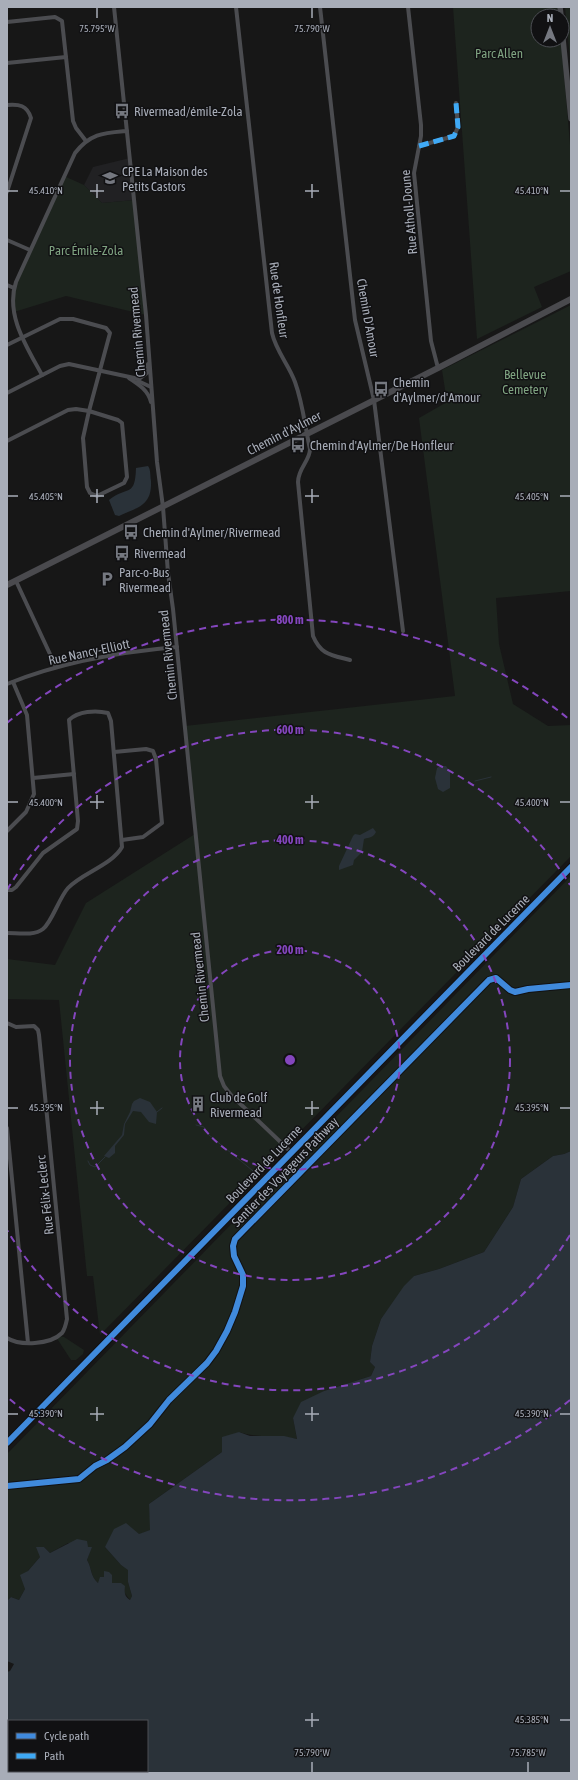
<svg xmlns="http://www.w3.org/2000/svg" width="578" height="1780" font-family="'Asap Condensed',sans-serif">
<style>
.built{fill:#212123}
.green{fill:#1d241e}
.water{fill:#2a3239;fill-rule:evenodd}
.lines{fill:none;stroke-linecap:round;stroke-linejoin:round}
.stream{stroke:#2a3239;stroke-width:1}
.minor{stroke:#4b4c50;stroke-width:4}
.tertiary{stroke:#4b4c50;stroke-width:5.5}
.secondary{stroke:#4a4a4e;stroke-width:6}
.quiet{stroke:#3fa9f5;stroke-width:5;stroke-dasharray:10 5;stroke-linecap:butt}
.cycleway-casing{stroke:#111113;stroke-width:8}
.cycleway{stroke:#408adc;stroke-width:6}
.ticks{fill:none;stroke:#a8adb8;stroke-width:1.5}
.ring{fill:none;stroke:#8446be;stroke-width:2;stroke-dasharray:7 5}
.labels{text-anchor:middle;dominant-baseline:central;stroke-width:3;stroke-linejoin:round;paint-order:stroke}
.park-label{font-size:13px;fill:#7fa381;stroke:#111113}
.poi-label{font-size:13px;fill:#a8adb8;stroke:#111113;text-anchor:start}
.street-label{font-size:13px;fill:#a8adb8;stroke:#111113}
.ticks-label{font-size:10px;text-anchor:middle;fill:#a8adb8;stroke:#111113;stroke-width:3;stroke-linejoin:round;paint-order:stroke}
.centre{fill:#8446be;stroke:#111113;stroke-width:2}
.ring-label{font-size:12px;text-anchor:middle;font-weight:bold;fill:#8446be;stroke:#111113;stroke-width:3;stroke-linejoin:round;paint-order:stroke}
</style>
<rect width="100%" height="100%" fill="#171717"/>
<polygon class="built" points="130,158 135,200 102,203 84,185 93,167"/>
<g class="green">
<polygon points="453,7 557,7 558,16 538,16 538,40 561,40 571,156 571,271 534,287 542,307 477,339"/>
<polygon points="565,7 571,7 571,69"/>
<polygon points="64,176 84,185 102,203 135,200 146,315 66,296 14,312 14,288"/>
<polygon points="571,305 571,591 496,598 499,644 513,704 548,726 571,725 571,856 100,1335 93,1276 87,1276 59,1000 7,999 7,959 55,965 86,903 195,834 185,726 455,696 419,418 447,402 442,370"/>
<path d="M571,876V1151L564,1154L553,1156L521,1179L513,1207L484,1252L439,1269L414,1276L381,1319L372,1346L370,1362L375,1367L371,1376L324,1391L293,1418L297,1439C277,1435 257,1438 239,1432L222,1452L149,1504L151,1530L105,1547L121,1565L128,1569V1582L132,1596L130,1600L124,1592L104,1577L98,1583C90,1576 92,1568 87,1560L90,1551L88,1547L68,1543L50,1553L44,1547L40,1557L28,1571L25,1589L19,1600L11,1597L7,1601V1454Z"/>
<polygon points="58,1336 64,1337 84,1350 83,1354 76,1360 71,1360 56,1337"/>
</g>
<g class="water">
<path d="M148,466C151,470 150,476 151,481C152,506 138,507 119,516L115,515L109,500C128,485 135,498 136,468Z"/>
<polygon points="440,766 446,766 450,772 450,788 443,792 438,789 435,778 437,768"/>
<path d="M373,828L376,832C373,838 370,837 364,839L362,852L354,860L353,865L339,870V866L353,836L355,834L360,835Z"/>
<polygon points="140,1098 150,1102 157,1112 156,1124 149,1122 141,1112 133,1111 125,1124 124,1135 115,1146 115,1153 109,1158 104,1156 122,1135 124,1124 130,1112 132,1104 134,1101"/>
<path d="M571,1151V1773H7V1672L10,1671L14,1664L7,1661V1601L11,1597L19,1600L25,1589L20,1575L28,1571L40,1557L36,1547H44L50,1553L77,1539L87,1541L88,1547H92L87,1560C92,1568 90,1576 98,1583L100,1577H104V1571L109,1572L112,1575V1583H121L125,1586C124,1593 125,1597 130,1600L132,1596L128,1582V1570L121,1565L105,1547L114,1529L126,1523L139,1534L150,1530L149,1504L222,1452V1437L239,1432L250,1436H284L297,1439L293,1418L301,1402L324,1391L371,1376L375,1367L370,1362L372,1346L381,1319L404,1286L414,1276L439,1269L484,1252L513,1207L521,1179L553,1156L564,1154ZM9,1721H147V1771H9Z"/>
</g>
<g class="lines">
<g class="stream">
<polyline points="475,781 491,777"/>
<polyline points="157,1112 162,1108"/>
<polyline points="196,1125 204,1127 209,1135 258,1175"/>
<polyline points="88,1161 90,1165 95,1167 105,1157"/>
</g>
<g class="minor">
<polyline points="114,7 146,315 157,462 163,507 168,573 173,609 220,1076 224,1086 231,1095 291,1152"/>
<path d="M236,7L272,333C276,351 289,365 295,382C303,404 305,427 310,449C310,461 298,468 298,482L313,636C321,655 331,655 350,660"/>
<polyline points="320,7 355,320 374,400 403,631"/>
<polyline points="408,7 421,125 421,136 414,173 431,341 438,368"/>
<polyline points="7,22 55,17 62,21 73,121 76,128 86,141"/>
<polyline points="7,63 66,57"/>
<path d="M7,105C19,104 27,105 31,118L7,192"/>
<polyline points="419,146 454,136 458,127 456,103"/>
<polyline points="7,240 30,250"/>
<polyline points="7,285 14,288"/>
<polyline points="7,345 60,319 73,319 106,328 110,333 89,411 76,409 68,410 7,441"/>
<path d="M42,375C27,347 5,315 16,282L75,153C91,133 104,133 127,131"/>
<path d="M129,378C138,384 148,390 151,402"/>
<polyline points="138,381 151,387"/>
<polyline points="7,393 60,366 69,364 139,379 147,373 148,364"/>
<polygon points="89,411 118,420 122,423 127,477 124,483 97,496 90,493 87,487 83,438"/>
<polyline points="16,581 56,667"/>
<path d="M7,684C61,662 119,652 177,647"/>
<polyline points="114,752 146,749 153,751 156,759 162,823 143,837 122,840"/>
<polyline points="33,778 74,774"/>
<polyline points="7,831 26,812 34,794 27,715 13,682"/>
<path d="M7,890H12L16,887L43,853L77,829L78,821L69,720C78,711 96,710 108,713L111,721L122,847C112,865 82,873 68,888C59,898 52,922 43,929C34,936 18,933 7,933"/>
<path d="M7,1023L16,1027L34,1026L38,1030L39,1035L67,1319C66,1324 65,1329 62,1333C50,1345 20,1346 7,1338"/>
<polyline points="7,1128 28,1343"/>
</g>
<g class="tertiary">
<polyline points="560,7 561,16"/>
<polyline points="562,29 571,119"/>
</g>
<g class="secondary">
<polyline points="7,585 438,368 571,299"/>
<polyline points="7,1443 571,867"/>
</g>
<polyline class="quiet" points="419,146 454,136 458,127 456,103"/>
<g class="cycleway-casing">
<g id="cycleway">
<polyline points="7,1443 571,867"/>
<polyline points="7,1486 79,1479 95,1466 107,1460 125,1447 150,1424 169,1400 207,1363 216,1351 227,1331 235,1312 243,1286 243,1275 234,1256 233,1246 235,1239 489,980 496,978 510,990 515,992 528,989 571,985"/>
</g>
</g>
<use href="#cycleway" class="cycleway"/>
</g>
<path class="ticks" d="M97,8V18M312,8V18M97,184V198M312,184V198M8,191H18M90,191H104M305,191H319M560,191H570M97,489V503M312,489V503M8,496H18M90,496H104M305,496H319M560,496H570M97,795V809M312,795V809M8,802H18M90,802H104M305,802H319M560,802H570M97,1101V1115M312,1101V1115M8,1108H18M90,1108H104M305,1108H319M560,1108H570M97,1407V1421M312,1407V1421M8,1414H18M90,1414H104M305,1414H319M560,1414H570M312,1713V1727M305,1720H319M560,1720H570M312,1762V1772M528,1762V1772"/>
<g class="ring">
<circle cx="290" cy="1060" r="110"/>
<circle cx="290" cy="1060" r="220"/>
<path d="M570 1235A330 330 0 0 1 7 1230M7 890A330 330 0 0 1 570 885"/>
<path d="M570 1400A440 440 0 0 1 7 1397M7 723A440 440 0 0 1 570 720"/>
</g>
<defs>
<g id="bus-bare" transform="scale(1.2)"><path d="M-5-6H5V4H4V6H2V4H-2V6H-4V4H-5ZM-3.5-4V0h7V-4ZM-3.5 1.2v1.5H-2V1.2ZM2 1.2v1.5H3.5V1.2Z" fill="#757880" stroke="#111113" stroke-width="2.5" paint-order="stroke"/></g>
<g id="school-bare" transform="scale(1.2)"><path d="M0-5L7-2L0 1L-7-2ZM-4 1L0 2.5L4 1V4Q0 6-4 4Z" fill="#757880" stroke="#111113" stroke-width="2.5" paint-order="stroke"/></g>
<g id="parking-bare" transform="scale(1.2)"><path d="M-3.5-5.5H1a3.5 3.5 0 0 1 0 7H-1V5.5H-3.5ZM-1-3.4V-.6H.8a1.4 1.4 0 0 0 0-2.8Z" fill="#757880" stroke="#111113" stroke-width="2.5" paint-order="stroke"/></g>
<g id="building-bare" transform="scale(1.2)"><path d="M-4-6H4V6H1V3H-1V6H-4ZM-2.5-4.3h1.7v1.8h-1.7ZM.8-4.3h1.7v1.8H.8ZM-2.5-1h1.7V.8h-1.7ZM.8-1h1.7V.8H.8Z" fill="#757880" stroke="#111113" stroke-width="2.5" paint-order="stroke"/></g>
</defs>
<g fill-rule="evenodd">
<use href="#bus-bare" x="122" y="111"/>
<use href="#school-bare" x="110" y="178"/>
<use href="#bus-bare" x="381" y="389"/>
<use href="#bus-bare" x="298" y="445"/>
<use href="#bus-bare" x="131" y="532"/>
<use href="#bus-bare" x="122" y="553"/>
<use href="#parking-bare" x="107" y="579"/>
<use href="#building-bare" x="198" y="1104"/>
</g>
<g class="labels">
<g class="park-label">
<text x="499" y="53">Parc Allen</text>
<text x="86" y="250">Parc Émile-Zola</text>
<text x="525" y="374">Bellevue<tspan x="525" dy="15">Cemetery</tspan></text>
</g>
<g class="poi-label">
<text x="134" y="111">Rivermead/émile-Zola</text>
<text x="122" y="171">CPE La Maison des<tspan x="122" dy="15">Petits Castors</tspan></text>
<text x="393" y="382">Chemin<tspan x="393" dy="15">d'Aylmer/d'Amour</tspan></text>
<text x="310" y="445">Chemin d'Aylmer/De Honfleur</text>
<text x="143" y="532">Chemin d'Aylmer/Rivermead</text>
<text x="134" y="553">Rivermead</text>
<text x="119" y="572">Parc-o-Bus<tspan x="119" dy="15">Rivermead</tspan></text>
<text x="210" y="1097">Club de Golf<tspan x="210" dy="15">Rivermead</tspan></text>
</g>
<g class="street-label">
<text transform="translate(409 212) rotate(-95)">Rue Atholl-Doune</text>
<text transform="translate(279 300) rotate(82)">Rue de Honfleur</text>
<text transform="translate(368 318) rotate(80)">Chemin D'Amour</text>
<text transform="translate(137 332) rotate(-95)">Chemin Rivermead</text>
<text transform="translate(284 433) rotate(-27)">Chemin d'Aylmer</text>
<text transform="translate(89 652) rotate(-12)">Rue Nancy-Elliott</text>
<text transform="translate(168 655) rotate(-96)">Chemin Rivermead</text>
<text transform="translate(491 933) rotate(-45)">Boulevard de Lucerne</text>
<text transform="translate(200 977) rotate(-96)">Chemin Rivermead</text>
<text transform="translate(264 1164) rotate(-46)">Boulevard de Lucerne</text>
<text transform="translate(285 1172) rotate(-46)">Sentier des Voyageurs Pathway</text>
<text transform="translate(45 1195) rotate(-96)">Rue Félix-Leclerc</text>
</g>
</g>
<g class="ticks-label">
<text x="97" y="32">75.795°W</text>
<text x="312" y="32">75.790°W</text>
<text x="46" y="194">45.410°N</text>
<text x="532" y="194">45.410°N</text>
<text x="46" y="500">45.405°N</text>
<text x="532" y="500">45.405°N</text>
<text x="46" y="806">45.400°N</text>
<text x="532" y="806">45.400°N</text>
<text x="46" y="1111">45.395°N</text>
<text x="532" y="1111">45.395°N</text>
<text x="46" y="1417">45.390°N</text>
<text x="532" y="1417">45.390°N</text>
<text x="532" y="1723">45.385°N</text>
<text x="312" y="1756">75.790°W</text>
<text x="528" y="1756">75.785°W</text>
</g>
<circle cx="290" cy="1060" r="6" class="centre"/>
<g class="ring-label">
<text x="290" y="624">800 m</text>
<text x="290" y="734">600 m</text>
<text x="290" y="844">400 m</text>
<text x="290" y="954">200 m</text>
</g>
<rect width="578" height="1780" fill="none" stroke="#a8adb8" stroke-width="16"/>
<rect x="8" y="1720" width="140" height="52" fill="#111113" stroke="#4d4f55"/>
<rect x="16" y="1733" width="20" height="6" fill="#408adc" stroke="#4d4f55"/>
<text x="44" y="1740" font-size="12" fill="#a8adb8">Cycle path</text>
<rect x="16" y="1753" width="20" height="6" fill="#3fa9f5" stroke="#4d4f55"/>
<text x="44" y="1760" font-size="12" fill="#a8adb8">Path</text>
<g transform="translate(550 28)"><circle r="19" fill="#111113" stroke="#4d4f55"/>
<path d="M0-3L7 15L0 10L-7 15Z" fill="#757880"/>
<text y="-6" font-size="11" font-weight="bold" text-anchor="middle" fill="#a8adb8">N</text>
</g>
</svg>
